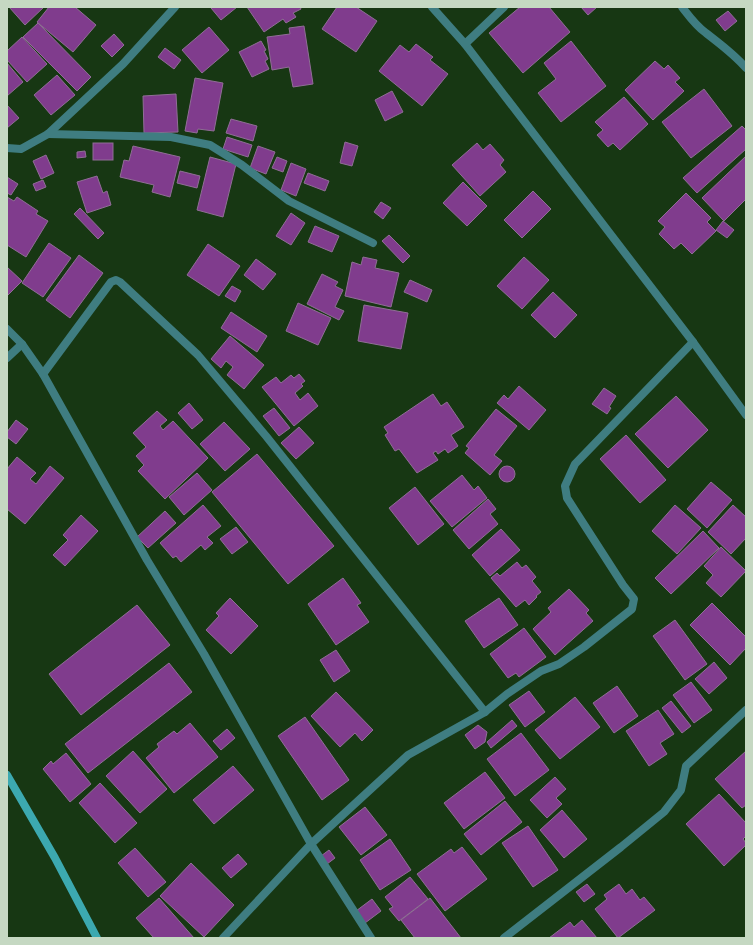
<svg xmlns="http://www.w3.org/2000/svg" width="753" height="945" font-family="Roboto,sans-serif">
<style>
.building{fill:#803c8d;stroke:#906e96}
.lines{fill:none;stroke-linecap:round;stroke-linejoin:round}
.street{stroke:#3f7d81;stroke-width:8}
.secondary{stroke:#3ca9b0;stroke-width:8}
</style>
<rect width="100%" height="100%" fill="#173713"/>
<g class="building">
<polygon points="9,7 44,7 25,25"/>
<polygon points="49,7 75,7 96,25 73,52 37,22"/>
<polygon points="213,7 237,7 221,20 211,8"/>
<polygon points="247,7 300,7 301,9 293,13 296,17 286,23 283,19 264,32"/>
<polygon points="337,7 356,7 377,21 356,52 322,29"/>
<polygon points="520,7 549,7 570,32 523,73 489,33"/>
<polygon points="581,7 597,7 588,15"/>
<polygon points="728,11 737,21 725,31 716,20"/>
<polygon points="38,23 91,77 77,91 23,37"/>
<polygon points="304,26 313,84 293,87 289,67 272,70 267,37 290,34 289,28"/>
<polygon points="209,27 229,50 202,73 182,50"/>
<polygon points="114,34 124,45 112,57 101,46"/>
<polygon points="22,37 47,64 27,82 7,60 7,51"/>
<polygon points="261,41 266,50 264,51 268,59 265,61 269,69 252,77 239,52"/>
<polygon points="571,41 606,86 561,122 538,93 556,79 544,63"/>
<polygon points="416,44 433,57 430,60 448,74 422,106 379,71 400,45 409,52"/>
<polygon points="165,48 181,60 174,69 158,57"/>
<polygon points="655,61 664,69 668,65 680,78 675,82 684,91 653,120 625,90"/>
<polygon points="7,63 23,82 7,96"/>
<polygon points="57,75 75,95 51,115 34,95"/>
<polygon points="195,78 223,83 214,131 198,129 197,133 185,131"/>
<polygon points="704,89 732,126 691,158 662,122"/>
<polygon points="392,91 403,112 385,121 375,100"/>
<polygon points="176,94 178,132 144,133 143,96"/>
<polygon points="624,97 648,124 620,150 613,143 608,147 597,135 603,130 595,122"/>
<polygon points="7,105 19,118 7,128"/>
<polygon points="231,119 257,126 253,141 226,133"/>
<polygon points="742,126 746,130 746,149 697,193 683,178"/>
<polygon points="227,137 252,145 248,157 223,149"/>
<polygon points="345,142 358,146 352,166 340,163"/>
<rect x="93" y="143" width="20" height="17"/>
<polygon points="477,143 483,150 490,144 504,160 500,165 506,172 480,196 452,165"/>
<polygon points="133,146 180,157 170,197 152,192 154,185 120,177 124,160 129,161"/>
<polygon points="258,146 275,152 266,174 250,168"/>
<polygon points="85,151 86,157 77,158 77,152"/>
<polygon points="46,155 54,173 41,179 33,161"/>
<polygon points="746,156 746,199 724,221 702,198"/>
<polygon points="210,157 236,164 223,217 197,210"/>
<polygon points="277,157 287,161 283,172 272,168"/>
<polygon points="291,163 306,169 296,196 281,190"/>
<polygon points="180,171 200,176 197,188 177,183"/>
<polygon points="308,173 329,181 325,191 304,183"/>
<polygon points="97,176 103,193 107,191 111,205 87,213 77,182"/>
<polygon points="7,177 18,184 11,195 7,193"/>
<polygon points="43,180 46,187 36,191 33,184"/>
<polygon points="463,182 487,206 467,226 443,203"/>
<polygon points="533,191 551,209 522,238 504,220"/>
<polygon points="686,193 711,218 707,222 716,231 692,254 681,243 674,249 659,234 665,227 658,221"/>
<polygon points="7,197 14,201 17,197 38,211 36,214 48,221 26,257 7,245"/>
<polygon points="381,202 391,208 383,219 374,212"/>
<polygon points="80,208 104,233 98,239 74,214"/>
<polygon points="291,213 305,223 291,245 276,236"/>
<polygon points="723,221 734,230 727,238 716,230"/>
<polygon points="315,226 339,236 332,252 308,242"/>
<polygon points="389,235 410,256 403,263 382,241"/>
<polygon points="49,243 71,258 43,297 22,283"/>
<polygon points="208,244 240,266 219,296 187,275"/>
<polygon points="79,255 103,273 70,318 46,300"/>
<polygon points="363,257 377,260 375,268 399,273 391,307 345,296 352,262 361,265"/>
<polygon points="524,257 549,280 522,309 497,286"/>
<polygon points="256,259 276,274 263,290 244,275"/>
<polygon points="7,267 22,281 7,296"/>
<polygon points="322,274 338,282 335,286 343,290 335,307 344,311 339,320 307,304"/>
<polygon points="410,280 432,290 427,302 404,292"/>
<polygon points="232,286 241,291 235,302 225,296"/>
<polygon points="553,292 577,315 555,338 531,315"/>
<polygon points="298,303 331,318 318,345 286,331"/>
<polygon points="364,305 408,313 401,349 358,341"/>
<polygon points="231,312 267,336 257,352 221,328"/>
<polygon points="230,336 264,365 244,389 227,375 233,367 226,361 221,368 211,359"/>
<polygon points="299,374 305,381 301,384 303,386 295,393 300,400 308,393 318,406 294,426 262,387 276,377 281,383 291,375 294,378"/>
<polygon points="519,386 546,410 529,430 497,403 504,395 508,399"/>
<polygon points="604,388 616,396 609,407 611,408 607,414 592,404"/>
<polygon points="433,394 441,406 447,402 464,427 451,435 458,446 448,453 445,449 438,454 436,451 433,453 438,460 417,473 399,449 395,451 385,435 388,433 384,427"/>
<polygon points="676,396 708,430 668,468 635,434"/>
<polygon points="189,403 203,420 192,429 178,413"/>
<polygon points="274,408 290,428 279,436 263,416"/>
<polygon points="496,409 517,426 494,455 502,461 490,475 465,453 469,448 466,446"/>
<polygon points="157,411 167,420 160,426 163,430 173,421 208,458 165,499 138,471 144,465 136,456 146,447 133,433"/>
<polygon points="16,420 28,429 16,444 7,437 7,432"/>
<polygon points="224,422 250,449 225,471 200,444"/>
<polygon points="299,427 314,443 296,459 281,443"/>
<polygon points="626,435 666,480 640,503 600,459"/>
<polygon points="257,454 334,546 288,584 212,492"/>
<polygon points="17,457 36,473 30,479 36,484 50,466 64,478 25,524 7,509 7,469"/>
<circle cx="507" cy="474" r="8"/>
<polygon points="197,473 212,490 184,515 169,497"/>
<polygon points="462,475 474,490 478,486 487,498 452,527 430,501"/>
<polygon points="711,482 732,500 707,528 687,509"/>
<polygon points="415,487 444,524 418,545 389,508"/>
<polygon points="488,499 496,509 490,514 498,524 469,549 453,530"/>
<polygon points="203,505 221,526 207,537 213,543 205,550 201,545 181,562 176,556 173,558 160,543"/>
<polygon points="675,505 701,528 677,554 652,531"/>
<polygon points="733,505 746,517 746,538 731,554 708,532"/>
<polygon points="165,511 176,523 148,548 137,537"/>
<polygon points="81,515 98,531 65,566 53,555 68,540 63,535"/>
<polygon points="236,527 248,542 232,554 220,539"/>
<polygon points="501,529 520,550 490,576 472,555"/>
<polygon points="703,531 719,548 671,594 655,578"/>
<polygon points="721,547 746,571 721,597 706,583 713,575 704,566"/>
<polygon points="517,562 522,568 526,565 536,577 532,581 541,592 536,596 537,597 529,605 525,600 516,607 491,578 497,573 500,576"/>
<polygon points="343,578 361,603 357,605 369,622 336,645 308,604"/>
<polygon points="569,589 589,610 586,613 593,621 555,655 533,629 551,612 548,608"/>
<polygon points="230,598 258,626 231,654 206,630 219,616 216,613"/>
<polygon points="499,598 518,625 484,648 465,621"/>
<polygon points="712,603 746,637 746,648 730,665 690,625"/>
<polygon points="137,605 170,645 81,715 49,674"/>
<polygon points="675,620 707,664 685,680 653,636"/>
<polygon points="524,628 546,657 519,677 516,673 508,678 490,654"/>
<polygon points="336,650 350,671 334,682 320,660"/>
<polygon points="714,662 727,678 709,694 695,679"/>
<polygon points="169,663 192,692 88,773 65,744"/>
<polygon points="691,682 712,710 694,723 673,695"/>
<polygon points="617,686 638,716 614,733 593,703"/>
<polygon points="529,691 545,712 525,727 509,705"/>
<polygon points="336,692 373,730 362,741 355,733 340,747 311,716"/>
<polygon points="575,697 600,727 560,759 535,730"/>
<polygon points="671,701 691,726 682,733 662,708"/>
<polygon points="658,710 674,734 660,743 667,754 649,766 626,731"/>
<polygon points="305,717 349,780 322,800 278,736"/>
<polygon points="512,720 517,726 491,748 487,742"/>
<polygon points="190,723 218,757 174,793 146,758 159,747 157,744 174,731 177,734"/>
<polygon points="478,725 487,732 485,742 475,749 465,735"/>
<polygon points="227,729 235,738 221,750 213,741"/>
<polygon points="521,733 549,770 515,796 487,759"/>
<polygon points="133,751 167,789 140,813 106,776"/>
<polygon points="746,751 746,805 742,808 715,779"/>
<polygon points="66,753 91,784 70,802 43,769 51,761 53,764"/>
<polygon points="233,766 254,790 214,824 193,800"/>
<polygon points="485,772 505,798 464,829 444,803"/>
<polygon points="555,777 566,789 556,798 562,804 547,818 530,800"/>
<polygon points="100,783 137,823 115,843 79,803"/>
<polygon points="719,794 746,823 746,836 743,839 746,843 746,845 724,866 686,824"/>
<polygon points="505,801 522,822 481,855 464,834"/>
<polygon points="365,807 387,835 361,855 339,827"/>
<polygon points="562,810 587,839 564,858 540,830"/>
<polygon points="528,826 558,870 533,887 502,843"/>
<polygon points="390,839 411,870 380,890 360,860"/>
<polygon points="462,847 487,879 445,911 417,874 451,849 454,853"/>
<polygon points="135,848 166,882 148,897 118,863"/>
<polygon points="329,850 335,858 327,864 321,856"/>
<polygon points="238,854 247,864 231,878 222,868"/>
<polygon points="191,863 234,905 204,937 160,896"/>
<polygon points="410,877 428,899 399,921 389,909 393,907 385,897"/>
<polygon points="587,884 595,894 584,902 576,892"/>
<polygon points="619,884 626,894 632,889 640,900 644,897 655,910 618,938 595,909 607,899 604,895"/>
<polygon points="159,898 194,938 154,938 136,918"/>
<polygon points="430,898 461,938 415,938 401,920"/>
<polygon points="372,899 381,911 365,923 356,911"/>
<polygon points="582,920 597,938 549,938 570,922 574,927"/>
</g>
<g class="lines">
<g class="street">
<polyline points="432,7 465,44 693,342 746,415"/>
<path d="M682,7C689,16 696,26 706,33C720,44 734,54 746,68"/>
<polyline points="465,44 504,7"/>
<polyline points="48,134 171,137 210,145 242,165 289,201 373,243"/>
<polyline points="7,148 21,149 48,134 123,64 175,7"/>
<polyline points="7,329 22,344 43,374 147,560 204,654 311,844 371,938"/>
<polyline points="7,358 22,344"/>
<polyline points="43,374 111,282 116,280 120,282 198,355 266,436 485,712"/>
<polyline points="223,938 311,844 408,755 485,712 507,694 541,671 559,664 584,647 632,609 634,599 623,585 567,498 565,486 575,464 693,342"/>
<polyline points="504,938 621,847 664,812 681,790 686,766 746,710"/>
</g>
<polyline class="secondary" points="7,775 55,858 97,938"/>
</g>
<rect width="753" height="945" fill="none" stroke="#c5d8c2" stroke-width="16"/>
</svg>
